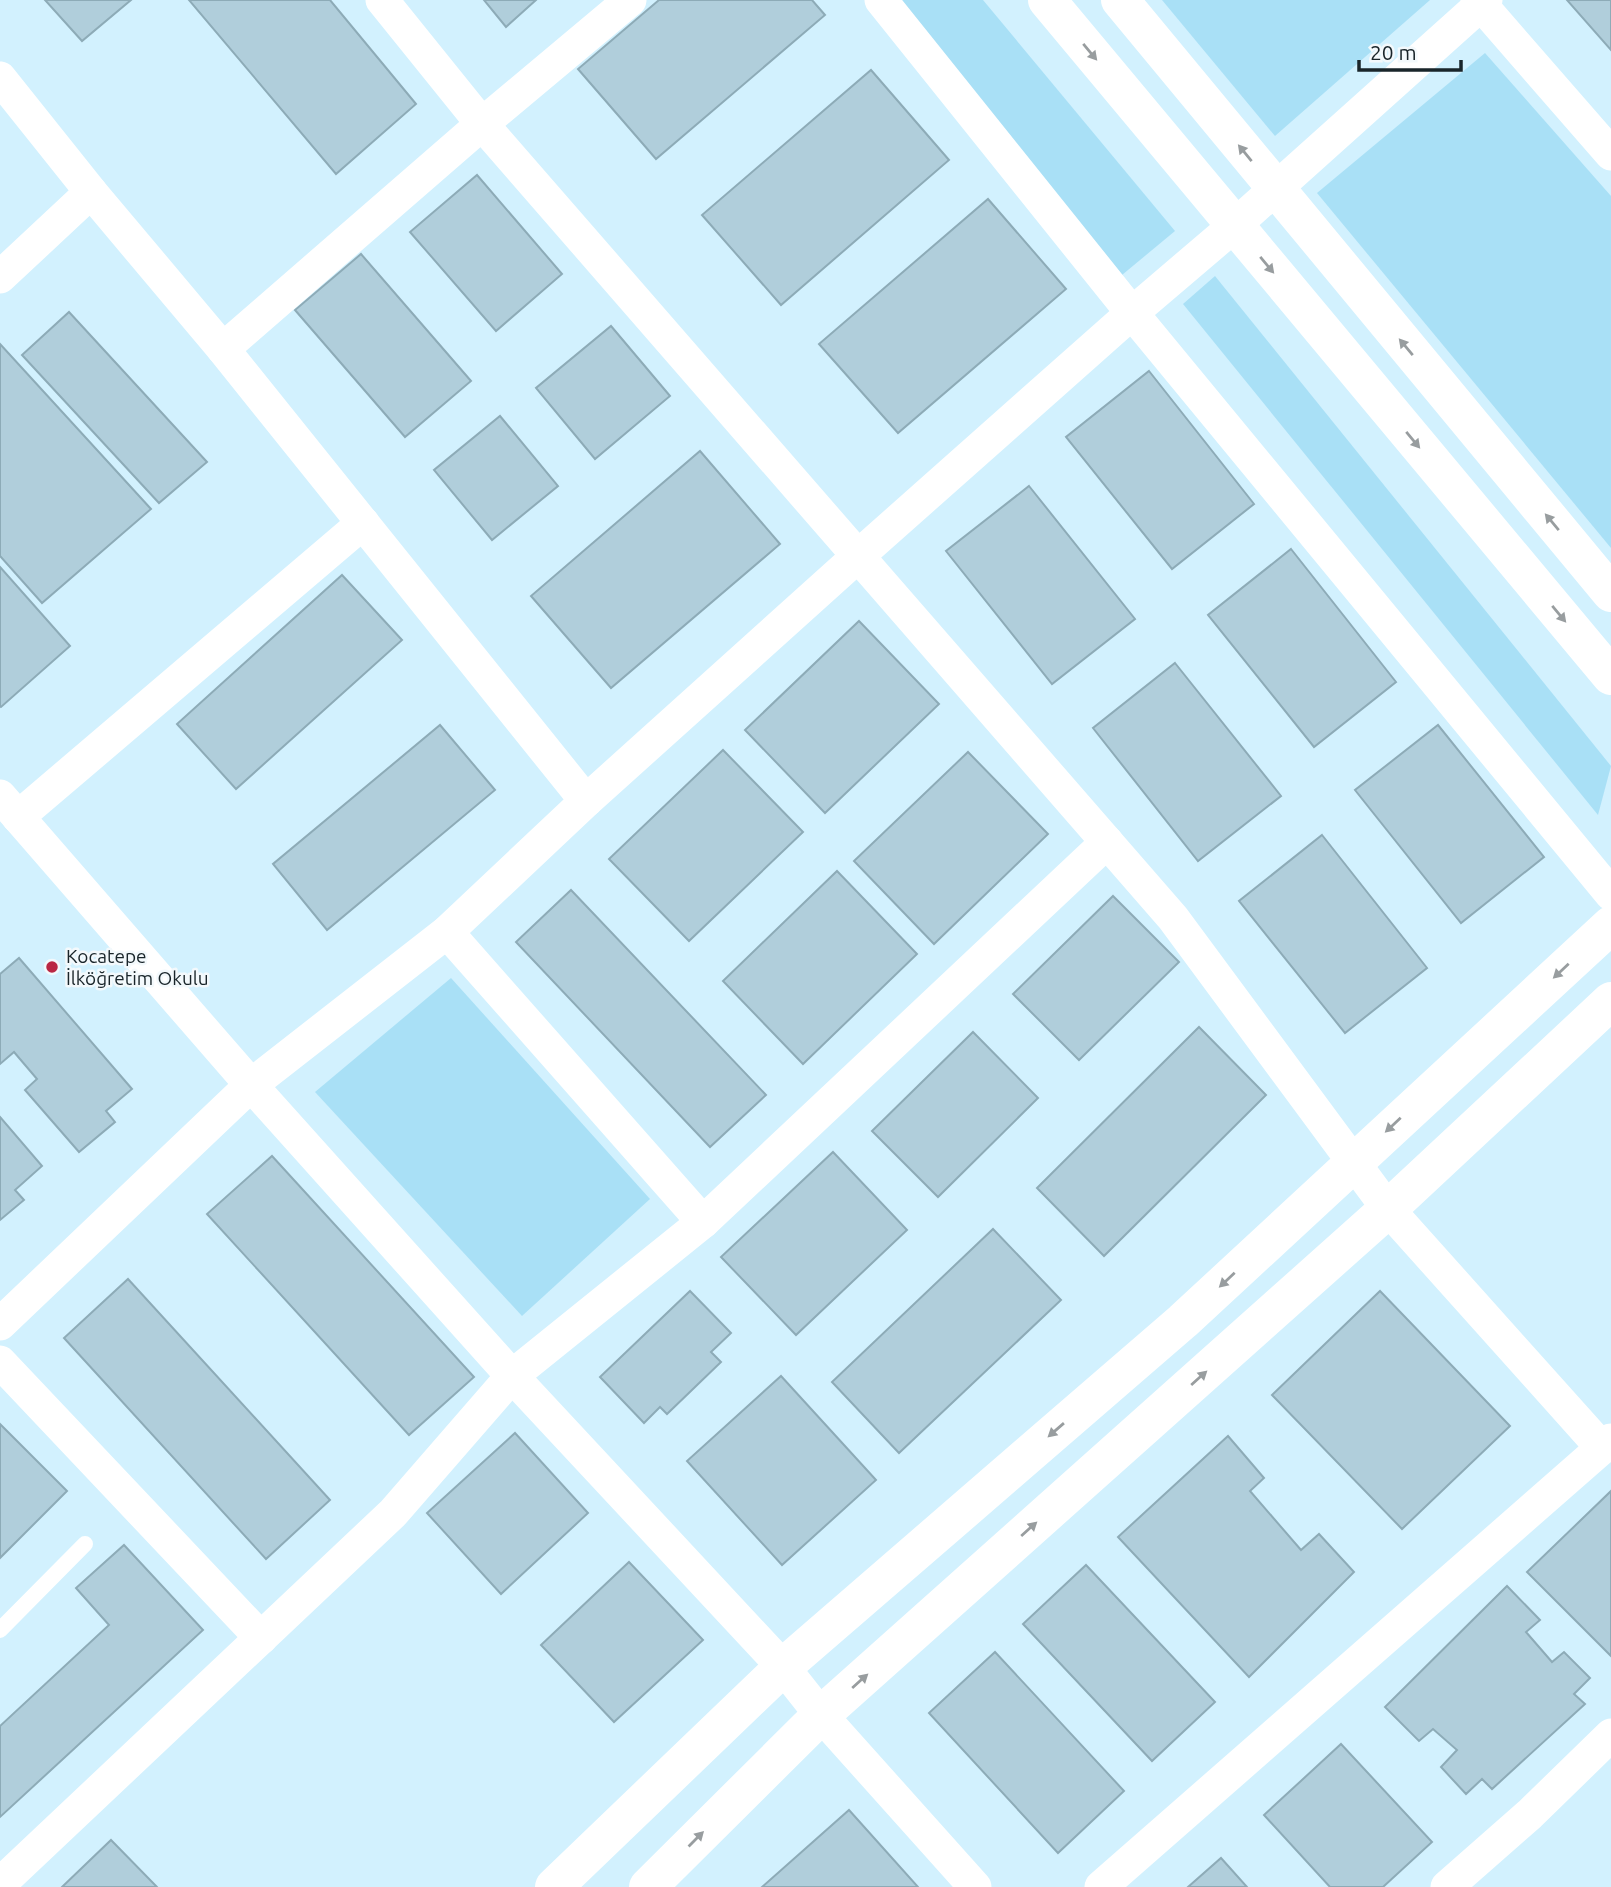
<svg xmlns="http://www.w3.org/2000/svg" width="1611" height="1887" font-family="Ubuntu,sans-serif">
<style>
.green{fill:#a9e0f6}
.building{fill:#b0cedb;stroke:#8dabb7;stroke-width:2}
.lines{fill:none;stroke-linecap:round;stroke-linejoin:round}
.lane{stroke:#fff;stroke-width:16}
.street{stroke:#fff;stroke-width:33}
.secondary{stroke:#fff;stroke-width:38}
.oneway{fill:#989d9f}
.poi-dot{fill:#b92744;stroke:#f3f9fc;stroke-width:2.5}
.labels{text-anchor:middle;dominant-baseline:central;stroke-width:5;stroke-linejoin:round;paint-order:stroke}
.poi-label{font-size:19px;fill:#19252a;stroke:#f3f9fc;text-anchor:start}
</style>
<rect width="100%" height="100%" fill="#d2f1fe"/>
<g class="green">
<polygon points="887,0 983,0 1175,231 1122,275"/>
<polygon points="1162,0 1430,0 1275,136"/>
<polygon points="1485,53 1611,196 1611,548 1317,193"/>
<polygon points="1215,276 1611,766 1598,815 1183,304"/>
<polygon points="451,978 650,1199 522,1316 315,1092"/>
</g>
<g class="building">
<polygon points="45,0 131,0 82,41"/>
<polygon points="189,0 330,0 416,104 336,174"/>
<polygon points="484,0 536,0 506,27"/>
<polygon points="659,0 812,0 825,15 656,159 578,69"/>
<polygon points="1567,0 1611,0 1611,50"/>
<polygon points="871,70 949,160 781,305 702,215"/>
<polygon points="477,175 562,274 496,331 410,232"/>
<polygon points="988,199 1066,289 898,433 819,344"/>
<polygon points="361,254 471,381 405,437 295,310"/>
<polygon points="69,312 207,462 159,503 22,355"/>
<polygon points="611,326 670,396 595,459 536,388"/>
<polygon points="0,344 151,509 42,603 0,556"/>
<polygon points="1149,371 1254,504 1172,569 1066,437"/>
<polygon points="500,416 558,486 492,540 434,470"/>
<polygon points="700,451 780,544 611,688 531,596"/>
<polygon points="1029,486 1135,619 1052,684 946,551"/>
<polygon points="1291,549 1396,682 1314,747 1208,615"/>
<polygon points="0,567 70,646 1,707 0,706"/>
<polygon points="342,575 402,640 236,789 177,724"/>
<polygon points="859,621 939,704 825,813 745,730"/>
<polygon points="1175,663 1281,796 1198,861 1093,728"/>
<polygon points="440,725 495,790 327,930 273,864"/>
<polygon points="1438,725 1544,857 1461,923 1355,790"/>
<polygon points="723,750 803,832 689,941 609,859"/>
<polygon points="968,752 1048,834 934,944 854,861"/>
<polygon points="1322,835 1427,968 1345,1033 1239,901"/>
<polygon points="837,871 917,954 803,1064 723,981"/>
<polygon points="571,890 766,1095 710,1147 516,942"/>
<polygon points="1113,896 1179,962 1079,1060 1013,994"/>
<polygon points="19,958 132,1089 106,1111 115,1122 79,1152 25,1090 37,1079 14,1052 0,1064 0,974"/>
<polygon points="1199,1027 1266,1095 1104,1256 1037,1188"/>
<polygon points="973,1032 1038,1098 938,1197 872,1131"/>
<polygon points="0,1117 42,1166 15,1190 24,1200 0,1220"/>
<polygon points="833,1152 907,1230 796,1335 721,1257"/>
<polygon points="272,1156 474,1377 409,1435 207,1214"/>
<polygon points="993,1229 1061,1300 899,1453 832,1382"/>
<polygon points="128,1279 330,1500 266,1559 64,1338"/>
<polygon points="690,1291 731,1333 711,1352 721,1362 667,1414 660,1407 644,1423 600,1377"/>
<polygon points="1380,1291 1510,1426 1402,1529 1272,1395"/>
<polygon points="781,1376 876,1480 782,1565 687,1461"/>
<polygon points="0,1424 67,1491 0,1558"/>
<polygon points="515,1433 588,1513 501,1594 427,1513"/>
<polygon points="1228,1436 1264,1478 1250,1491 1301,1550 1319,1534 1354,1572 1249,1677 1118,1537"/>
<polygon points="1611,1491 1611,1656 1527,1572"/>
<polygon points="124,1545 203,1630 0,1817 0,1726 109,1625 76,1588"/>
<polygon points="629,1562 703,1640 614,1722 541,1645"/>
<polygon points="1086,1565 1215,1702 1152,1761 1023,1624"/>
<polygon points="1507,1586 1540,1620 1526,1632 1552,1662 1564,1652 1590,1678 1574,1694 1585,1704 1492,1789 1482,1779 1466,1794 1441,1767 1457,1750 1433,1729 1419,1741 1385,1707"/>
<polygon points="995,1652 1124,1791 1058,1853 929,1713"/>
<polygon points="1341,1744 1432,1842 1383,1887 1330,1887 1264,1815"/>
<polygon points="849,1810 918,1887 762,1887"/>
<polygon points="111,1840 157,1887 62,1887"/>
<polygon points="1221,1858 1247,1887 1188,1887"/>
</g>
<g class="lines">
<polyline class="lane" points="0,1630 85,1544"/>
<g class="street">
<polyline points="382,0 482,124 1173,918 1388,1209 1602,1448"/>
<polyline points="881,0 1132,313 1611,894"/>
<polyline points="1477,0 1611,154"/>
<polyline points="0,78 91,192 223,349 586,801"/>
<polyline points="0,277 91,192"/>
<polyline points="223,349 482,124 630,0"/>
<polyline points="0,796 251,1085 512,1376 783,1667 821,1715 975,1887"/>
<polyline points="18,817 363,523"/>
<polyline points="447,932 703,1222"/>
<polyline points="0,1324 251,1085 447,932 586,801 857,557 1132,313 1234,226 1486,0"/>
<polyline points="0,1362 261,1638"/>
<polyline points="0,1884 393,1513 512,1376 703,1222 1107,842"/>
<polyline points="1101,1887 1611,1440"/>
<polyline points="1447,1887 1530,1814 1611,1735"/>
</g>
<g class="secondary">
<polyline points="1047,0 1611,676"/>
<polyline points="1120,0 1611,593"/>
<polyline points="554,1887 783,1667 1183,1321 1611,925"/>
<polyline points="648,1887 821,1715 1388,1209 1611,1001"/>
</g>
</g>
<defs><path id="oneway-solid" d="M-6-.8H1V-3.2L6.5 0L1 3.2V.8H-6Z" transform="scale(1.75)"/></defs>
<g class="oneway">
<use href="#oneway-solid" transform="translate(1090 52) rotate(50)"/>
<use href="#oneway-solid" transform="translate(1245 153) rotate(-129)"/>
<use href="#oneway-solid" transform="translate(1267 265) rotate(50)"/>
<use href="#oneway-solid" transform="translate(1406 347) rotate(-130)"/>
<use href="#oneway-solid" transform="translate(1413 440) rotate(50)"/>
<use href="#oneway-solid" transform="translate(1552 522) rotate(-130)"/>
<use href="#oneway-solid" transform="translate(1559 614) rotate(50)"/>
<use href="#oneway-solid" transform="translate(1561 971) rotate(137)"/>
<use href="#oneway-solid" transform="translate(1393 1125) rotate(137)"/>
<use href="#oneway-solid" transform="translate(1227 1280) rotate(137)"/>
<use href="#oneway-solid" transform="translate(1199 1378) rotate(-42)"/>
<use href="#oneway-solid" transform="translate(1056 1430) rotate(139)"/>
<use href="#oneway-solid" transform="translate(1029 1529) rotate(-42)"/>
<use href="#oneway-solid" transform="translate(860 1681) rotate(-42)"/>
<use href="#oneway-solid" transform="translate(696 1839) rotate(-45)"/>
</g>
<circle class="poi-dot" cx="52" cy="967" r="7"/>
<g class="labels">
<g class="poi-label">
<text x="66" y="956">Kocatepe<tspan x="66" dy="22">İlköğretim Okulu</tspan></text>
</g>
</g>
<path d="M1359 60v10h102v-10" fill="none" stroke="#19252a" stroke-width="3.5"/>
<text x="1370" y="60" font-size="21" fill="#19252a" stroke="#f3f9fc" stroke-width="5" paint-order="stroke">20 m</text>
</svg>
